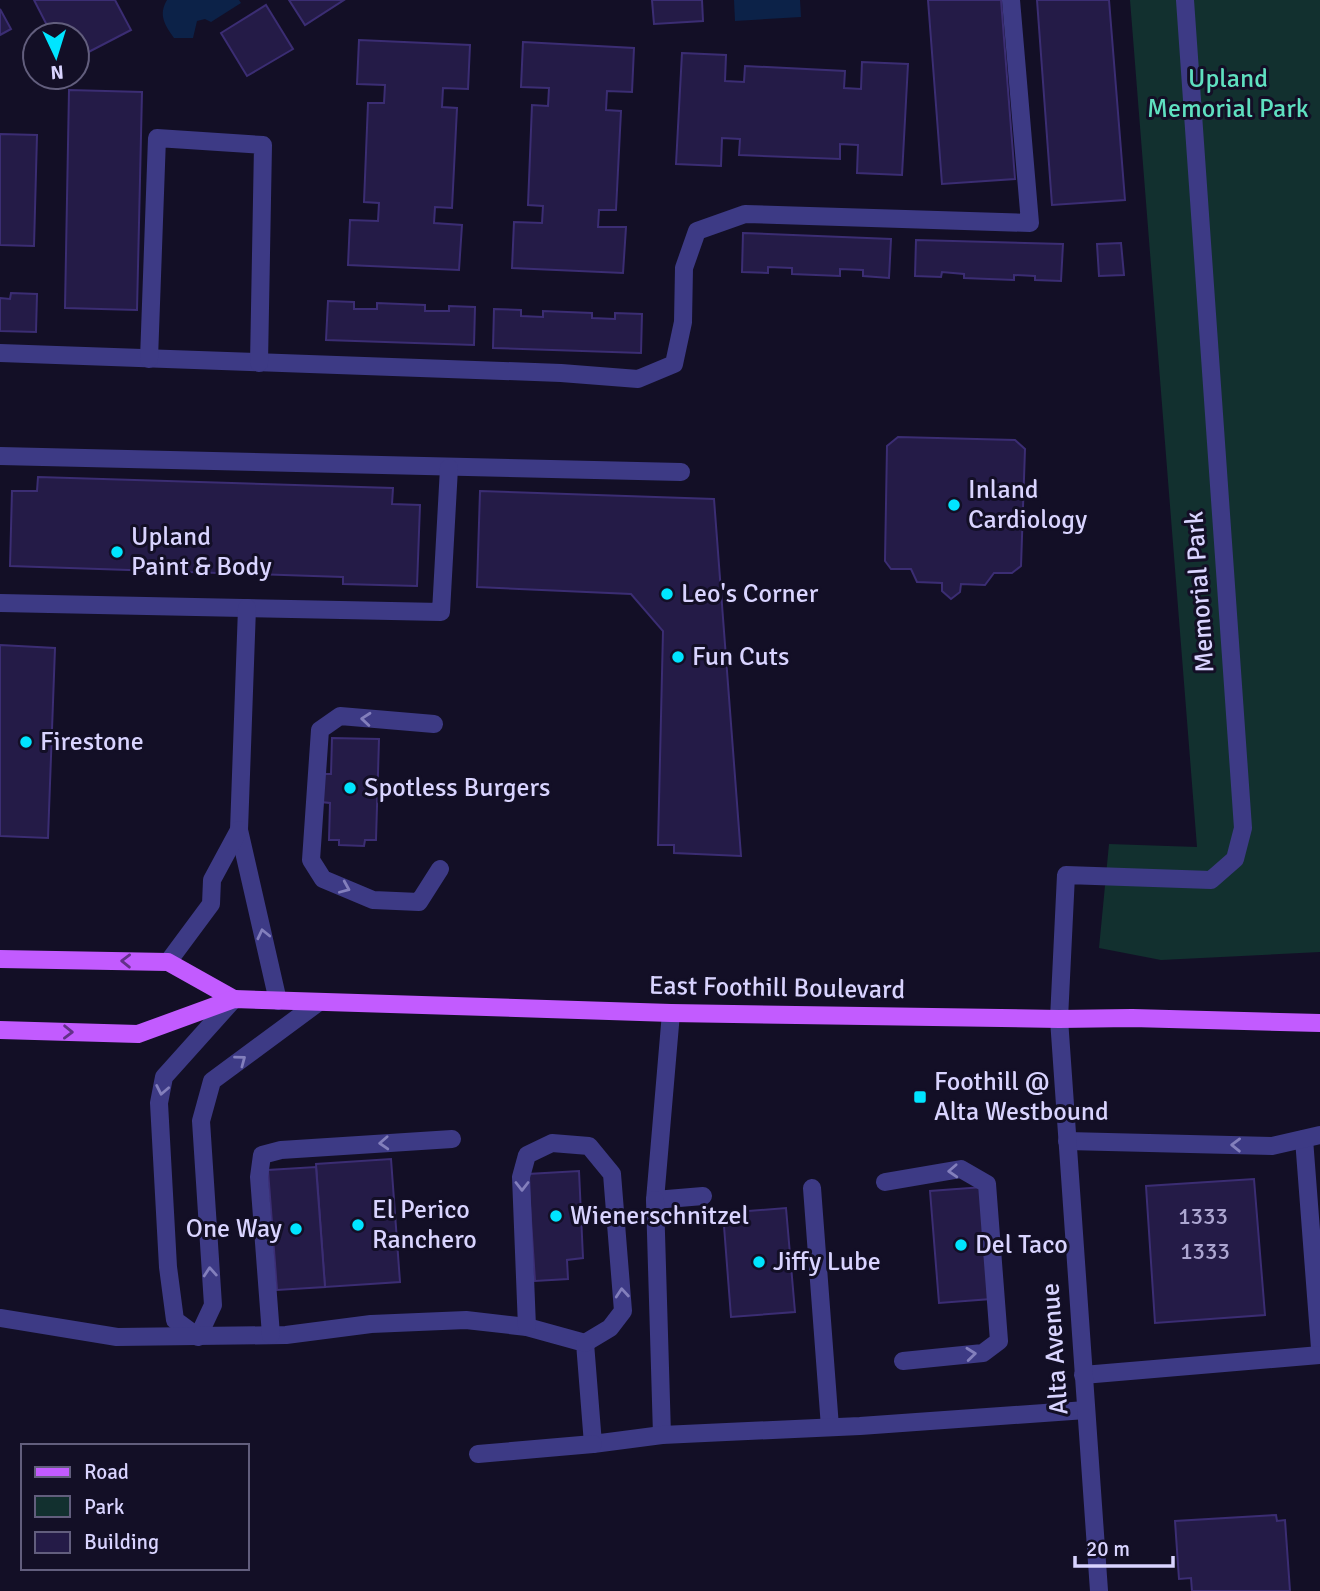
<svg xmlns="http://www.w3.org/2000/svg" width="1320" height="1591" font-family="Signika,sans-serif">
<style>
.green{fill:#12302f}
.water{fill:#0c2248}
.building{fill:#241b47;stroke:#3b2d73;stroke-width:2}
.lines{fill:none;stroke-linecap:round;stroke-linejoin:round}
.minor{stroke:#3d3a85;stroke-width:18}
.major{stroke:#c25bff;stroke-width:18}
.oneway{stroke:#837fbc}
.oneway2{stroke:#623188}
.poi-dot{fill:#00e5ff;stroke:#130f26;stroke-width:2.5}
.labels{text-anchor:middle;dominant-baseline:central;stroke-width:6;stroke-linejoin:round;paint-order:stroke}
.number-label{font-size:23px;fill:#aca6d1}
.park-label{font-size:26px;fill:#5fe0c0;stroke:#130f26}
.poi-label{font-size:26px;fill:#d9d4ff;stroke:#130f26;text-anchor:start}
.street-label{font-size:26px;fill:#d9d4ff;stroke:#130f26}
</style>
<rect width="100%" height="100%" fill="#130f26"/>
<polygon class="green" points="1130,0 1320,0 1320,952 1161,960 1099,948 1109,844 1197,847"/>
<g class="water">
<path d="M167,0H239L241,3L211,22L205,19L197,21L193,38H174C165,25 158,15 167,0Z"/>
<polygon points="734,0 800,0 801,17 735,21"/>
</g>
<g class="building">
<polygon points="34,0 115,0 131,30 77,58 77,35 52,35"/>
<polygon points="289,0 344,0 305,25"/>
<polygon points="652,0 702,0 703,21 654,24"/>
<polygon points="928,0 1001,0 1015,179 942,184"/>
<polygon points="1037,0 1109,0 1125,200 1052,205"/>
<polygon points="266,5 293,49 247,76 221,33"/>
<polygon points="0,9 11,29 0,35"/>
<polygon points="359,40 470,45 468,89 443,88 442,107 457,108 452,208 435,207 434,223 462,225 459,270 348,265 350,220 378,221 379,203 364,202 368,103 384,103 385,85 357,84"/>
<polygon points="523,42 634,48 632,92 607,91 606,110 621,111 616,210 599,210 598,227 626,227 623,273 512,268 514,222 542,223 543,206 528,205 532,105 548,106 549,88 521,87"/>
<polygon points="682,53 726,55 725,81 744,82 745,66 845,71 844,88 861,89 862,62 908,64 902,175 857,173 858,145 840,144 840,159 739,155 740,139 722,138 721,166 676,164"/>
<polygon points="69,90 142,92 137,310 65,308"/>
<polygon points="0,134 37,135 34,246 0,245"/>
<polygon points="743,233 891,239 889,278 863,276 863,270 840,269 840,276 792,274 792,268 768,267 768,273 742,272"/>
<polygon points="916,240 1063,244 1061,281 1035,280 1035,276 1014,275 1014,280 964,278 964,274 942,272 941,277 915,276"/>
<polygon points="1121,243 1124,275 1099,276 1097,244"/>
<polygon points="11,293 37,294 36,332 0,331 0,298 10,299"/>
<polygon points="328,301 354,302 354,309 377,309 377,303 425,305 425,311 449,311 449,306 475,307 474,345 326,340"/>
<polygon points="494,309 521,310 521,316 543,317 543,311 592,313 592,318 615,319 615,313 642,314 641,353 493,348"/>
<polygon points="898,437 1015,440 1025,449 1021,566 1012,573 994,573 985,585 961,584 960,592 951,599 942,591 942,583 917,582 911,569 891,569 885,561 887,446"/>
<polygon points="38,477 393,488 392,504 420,505 417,586 343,584 343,577 10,566 12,491 37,491"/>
<polygon points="480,491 714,499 741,856 674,853 674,845 658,845 663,631 631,594 477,587"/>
<polygon points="0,645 55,648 48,838 0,836"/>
<polygon points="332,738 379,739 376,840 365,840 364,846 339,845 339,840 329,840 330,803 321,802 323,774 331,774"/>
<polygon points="391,1159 400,1282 325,1287 316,1164"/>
<polygon points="316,1167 325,1287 277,1290 268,1170"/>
<polygon points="579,1171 583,1258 567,1260 568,1279 535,1281 528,1174"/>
<polygon points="1254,1179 1265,1315 1155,1323 1146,1186"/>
<polygon points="983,1187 991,1299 939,1303 930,1191"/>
<polygon points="786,1208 795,1312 731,1317 723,1213"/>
<polygon points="1276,1515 1277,1521 1285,1520 1290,1591 1192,1591 1191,1578 1179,1579 1175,1521"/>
</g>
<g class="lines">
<g class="minor">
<polyline points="0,353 561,373 638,379 674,364 683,322 684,268 697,231 745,214 1030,223 1011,0"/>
<polyline points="149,359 157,138 263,145 259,363"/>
<polyline points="0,456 681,472"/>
<polyline points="0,603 441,612 449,468"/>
<polyline points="247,608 239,830 278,1001"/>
<polyline points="434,724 340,716 320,730 311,860 323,879 373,900 419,902 440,869"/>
<polyline points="168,962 211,904 212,880 239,830"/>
<polyline points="234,999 164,1077 159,1103 168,1267 175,1320 198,1337 213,1305 201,1121 212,1081 319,1002"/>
<polyline points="671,1013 655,1200 703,1196"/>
<polyline points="1304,1139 1320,1348"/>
<polyline points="1067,1141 1272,1146 1320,1135"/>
<polyline points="885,1182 961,1169 987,1184 999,1341 983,1353 903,1361"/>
<polyline points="812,1188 830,1427"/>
<polyline points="655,1200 662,1435"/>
<polyline points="0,1318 117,1337 286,1335 371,1324 466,1320 527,1327 585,1343 593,1444 662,1435 860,1426 1086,1410"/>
<polyline points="527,1327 521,1177 527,1155 552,1143 589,1146 612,1174 623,1311 610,1328 585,1343"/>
<polyline points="271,1335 259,1177 262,1155 281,1150 452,1139"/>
<polyline points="1083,1375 1320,1355"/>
<polyline points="478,1454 593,1444"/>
<polyline points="1099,1591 1059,1019 1066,875 1211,880 1235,859 1243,828 1185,0"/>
</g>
<g class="major">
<polyline points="0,959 168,962 234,999"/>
<polyline points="0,1030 138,1034 234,999 671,1013 1059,1019 1132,1018 1320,1023"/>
</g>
</g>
<defs><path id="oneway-chevron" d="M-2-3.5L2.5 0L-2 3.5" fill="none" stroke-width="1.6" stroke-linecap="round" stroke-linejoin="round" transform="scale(1.75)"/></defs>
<g class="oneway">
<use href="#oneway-chevron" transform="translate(366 719) rotate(-175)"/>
<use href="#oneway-chevron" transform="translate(345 888) rotate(23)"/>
<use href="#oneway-chevron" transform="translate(263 934) rotate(-103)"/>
<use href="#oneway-chevron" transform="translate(241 1060) rotate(-37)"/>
<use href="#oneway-chevron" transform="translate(162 1090) rotate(101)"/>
<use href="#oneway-chevron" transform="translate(384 1143) rotate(177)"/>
<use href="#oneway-chevron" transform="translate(1236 1145) rotate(-179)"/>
<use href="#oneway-chevron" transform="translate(953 1171) rotate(177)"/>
<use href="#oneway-chevron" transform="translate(522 1186) rotate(90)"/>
<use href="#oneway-chevron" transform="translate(210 1272) rotate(-94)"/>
<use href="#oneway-chevron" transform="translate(622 1293) rotate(-95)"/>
<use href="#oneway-chevron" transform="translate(971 1354) rotate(-6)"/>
</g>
<g class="oneway2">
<use href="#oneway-chevron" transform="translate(126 961) rotate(-179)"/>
<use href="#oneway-chevron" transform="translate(68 1032) rotate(1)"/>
</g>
<g class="poi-dot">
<circle cx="954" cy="505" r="7"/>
<circle cx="117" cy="552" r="7"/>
<circle cx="667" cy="594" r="7"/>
<circle cx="678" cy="657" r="7"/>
<circle cx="26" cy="742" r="7"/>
<circle cx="350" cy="788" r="7"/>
<rect x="913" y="1090" width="14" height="14" rx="3.5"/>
<circle cx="556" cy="1216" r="7"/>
<circle cx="358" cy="1225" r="7"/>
<circle cx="296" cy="1229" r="7"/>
<circle cx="961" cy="1245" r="7"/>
<circle cx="759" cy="1262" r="7"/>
</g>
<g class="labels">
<g class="number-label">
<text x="1203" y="1216">1333</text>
<text x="1205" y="1251">1333</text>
</g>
<g class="park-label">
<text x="1228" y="79">Upland<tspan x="1228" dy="30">Memorial Park</tspan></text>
</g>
<g class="poi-label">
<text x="968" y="490">Inland<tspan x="968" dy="30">Cardiology</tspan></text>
<text x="131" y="537">Upland<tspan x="131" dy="30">Paint &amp; Body</tspan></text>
<text x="681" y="594">Leo's Corner</text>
<text x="692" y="657">Fun Cuts</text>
<text x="40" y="742">Firestone</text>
<text x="364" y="788">Spotless Burgers</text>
<text x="934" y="1082">Foothill @<tspan x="934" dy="30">Alta Westbound</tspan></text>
<text x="372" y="1210">El Perico<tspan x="372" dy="30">Ranchero</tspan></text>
<text x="570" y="1216">Wienerschnitzel</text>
<text x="282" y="1229" text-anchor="end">One Way</text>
<text x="975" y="1245">Del Taco</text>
<text x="773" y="1262">Jiffy Lube</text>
</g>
<g class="street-label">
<text transform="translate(1200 592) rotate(-94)">Memorial Park</text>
<text transform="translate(777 988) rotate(1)">East Foothill Boulevard</text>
<text transform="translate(1055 1349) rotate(-94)">Alta Avenue</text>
</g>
</g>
<rect x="21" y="1444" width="228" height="126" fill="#130f26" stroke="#625e7d" stroke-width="2"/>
<rect x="35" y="1467" width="35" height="10" fill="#c25bff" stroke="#625e7d" stroke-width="2"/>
<text x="84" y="1479" font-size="21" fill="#d9d4ff">Road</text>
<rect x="35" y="1496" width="35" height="21" fill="#12302f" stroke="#625e7d" stroke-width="2"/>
<text x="84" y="1514" font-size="21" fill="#d9d4ff">Park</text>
<rect x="35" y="1532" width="35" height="21" fill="#241b47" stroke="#625e7d" stroke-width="2"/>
<text x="84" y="1549" font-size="21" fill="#d9d4ff">Building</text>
<g transform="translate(56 56) rotate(176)"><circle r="33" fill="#130f26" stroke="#625e7d" stroke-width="2"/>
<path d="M0-5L12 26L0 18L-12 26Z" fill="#00e5ff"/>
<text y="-10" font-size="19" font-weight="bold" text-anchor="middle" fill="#d9d4ff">N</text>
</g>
<path d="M1075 1556v10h98v-10" fill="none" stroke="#d9d4ff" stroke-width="3.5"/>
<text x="1086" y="1556" font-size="21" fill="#d9d4ff" stroke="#130f26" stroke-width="5" paint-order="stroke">20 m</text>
</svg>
